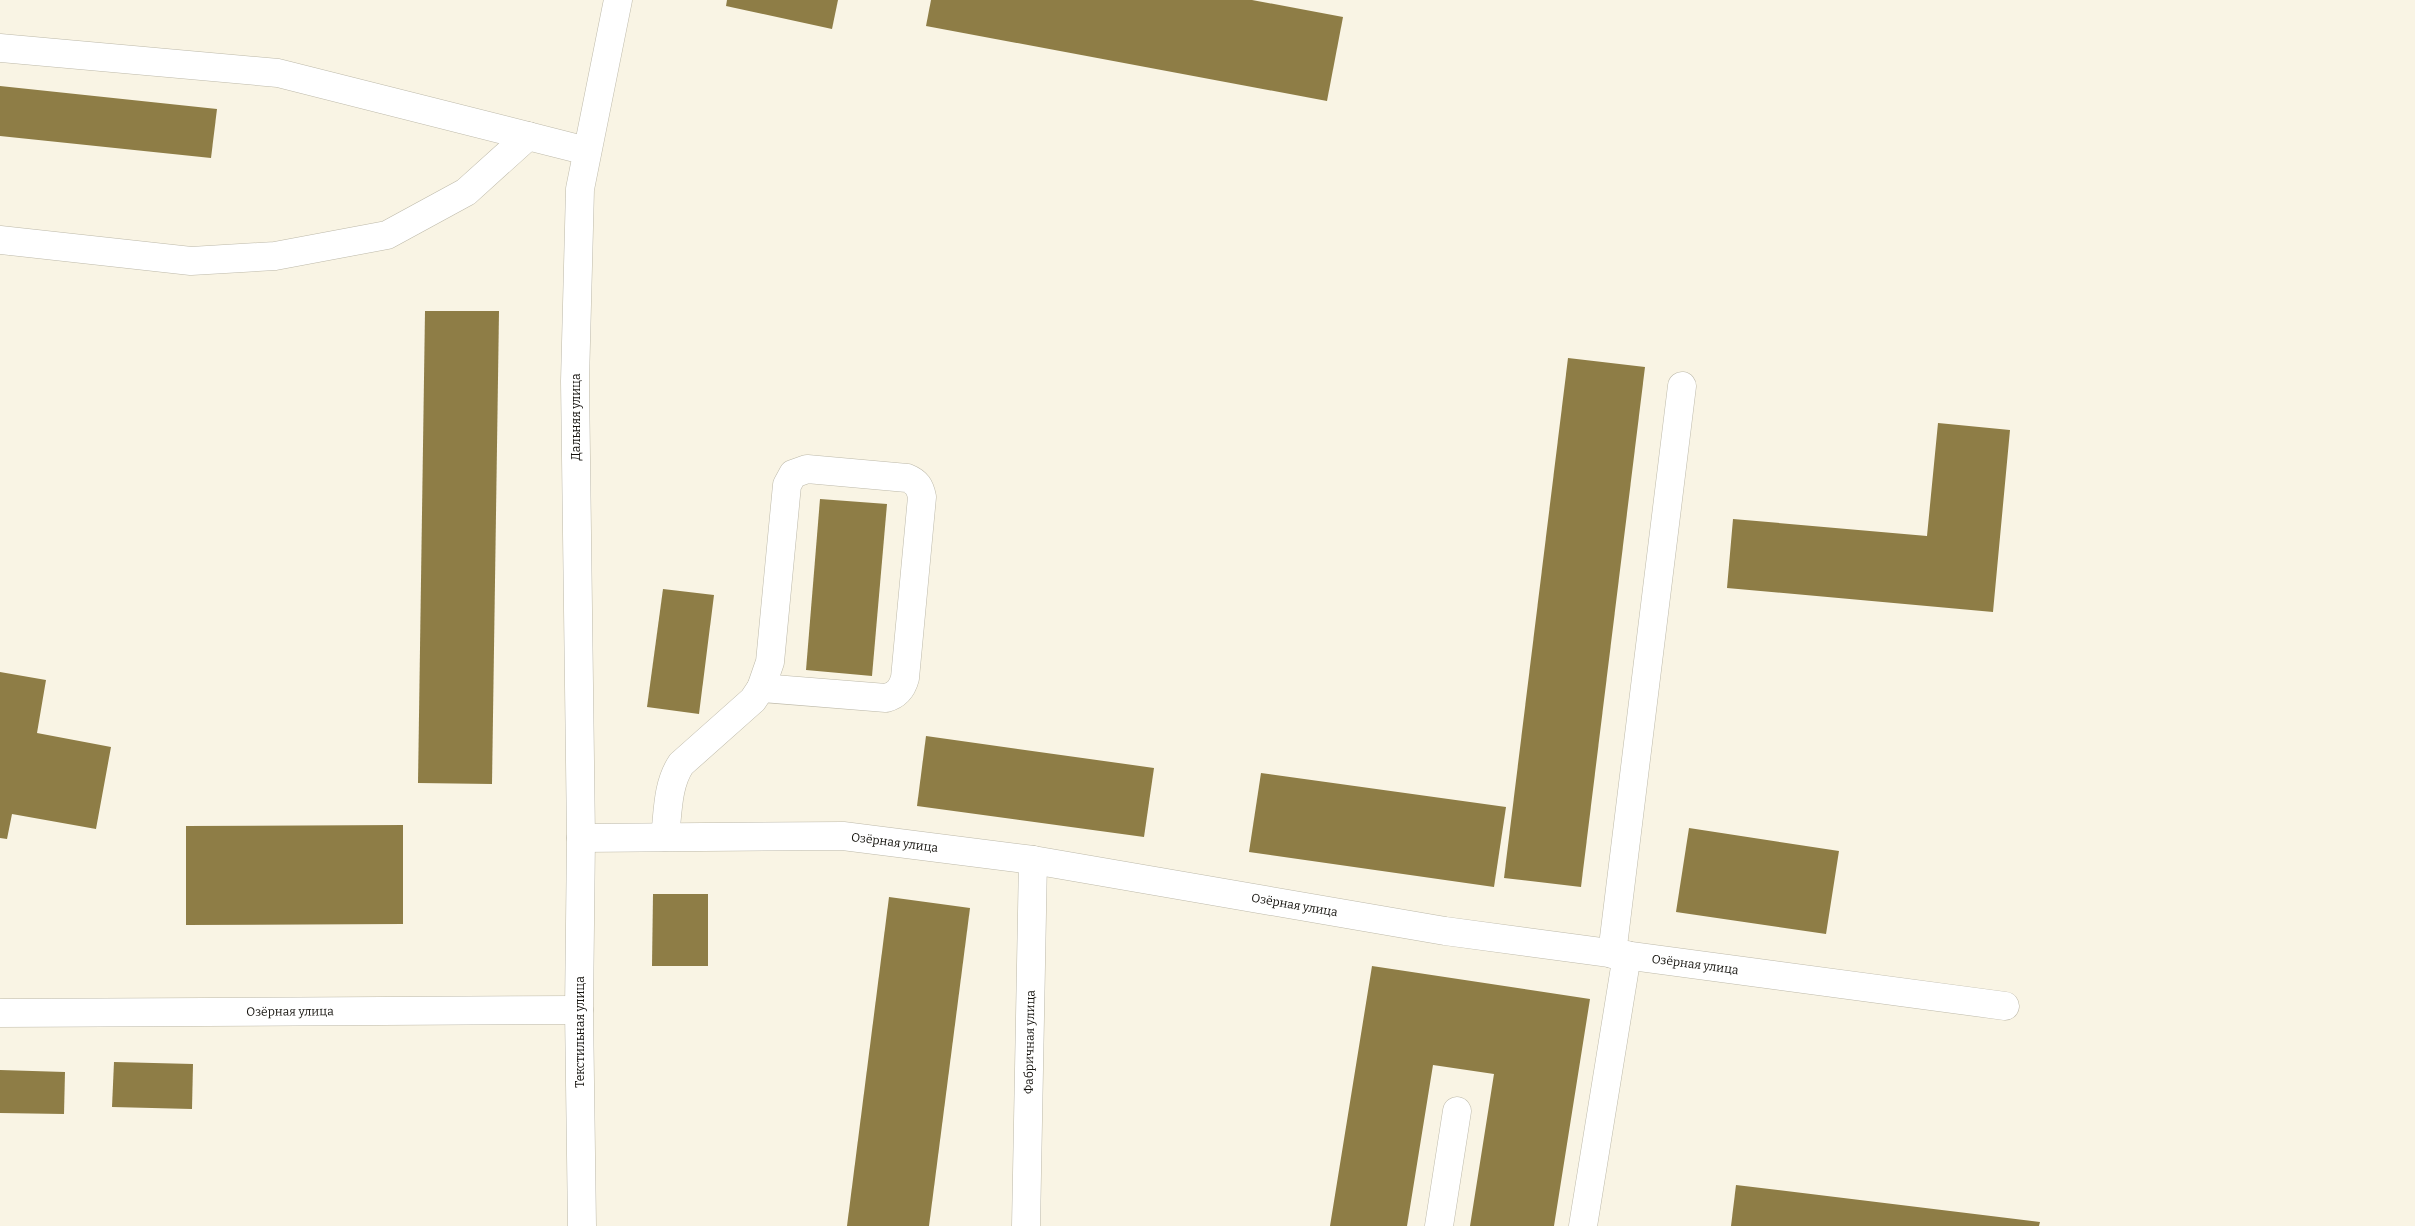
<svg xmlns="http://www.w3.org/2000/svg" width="2415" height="1226" font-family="Bitter,serif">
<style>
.building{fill:#8e7d46}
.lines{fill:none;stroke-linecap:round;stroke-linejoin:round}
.minor-casing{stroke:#bdb9a9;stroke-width:29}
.minor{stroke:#fff;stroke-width:28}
.labels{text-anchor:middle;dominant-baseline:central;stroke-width:5;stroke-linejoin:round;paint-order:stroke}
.street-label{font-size:12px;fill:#14120d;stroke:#fff}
</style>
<rect width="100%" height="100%" fill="#f9f4e4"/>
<g class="building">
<polygon points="727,0 838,0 832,29 726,6"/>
<polygon points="931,0 1252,0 1343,17 1327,101 926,26"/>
<polygon points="0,86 217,109 211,158 0,136"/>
<polygon points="425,311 499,311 492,784 418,783"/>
<polygon points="1568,358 1645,367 1581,887 1504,878"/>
<polygon points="1938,423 2010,430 1993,612 1727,588 1733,519 1927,536"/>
<polygon points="820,499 887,504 872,676 806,670"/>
<polygon points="663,589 714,595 699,714 647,707"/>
<polygon points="0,672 46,680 37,733 111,747 96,829 12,814 7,839 0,838"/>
<polygon points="926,736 1154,768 1144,837 917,806"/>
<polygon points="1261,773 1506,807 1494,887 1249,852"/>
<polygon points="403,825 403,924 186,925 186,826"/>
<polygon points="1689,828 1839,851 1826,934 1676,912"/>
<polygon points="653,894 708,894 708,966 652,966"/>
<polygon points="889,897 970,908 929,1226 847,1226"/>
<polygon points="1372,966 1590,999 1554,1226 1470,1226 1494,1074 1433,1065 1407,1226 1330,1226"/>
<polygon points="114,1062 193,1064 192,1109 112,1107"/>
<polygon points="0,1070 65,1072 64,1114 0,1113"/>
<polygon points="1736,1185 2040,1222 2039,1226 1731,1226"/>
</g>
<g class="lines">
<g class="minor-casing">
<g id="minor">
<polyline points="0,48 278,73 587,151"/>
<polyline points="0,240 191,261 275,256 387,235 466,192 528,136"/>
<path d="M807,469L907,478C917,482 920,487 922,497L905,678C902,689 897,695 886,698L761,688L770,662L787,485L793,474Z"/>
<path d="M665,837C668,813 667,785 681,764L753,700L761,688"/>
<path id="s1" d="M581,838L843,836L1033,860L1445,931L2005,1006"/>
<polyline points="1612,954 1682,386"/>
<path id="s2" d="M0,1013L579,1010"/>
<polyline points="582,1226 579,1010 581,838 575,381 580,189 618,0"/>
<path id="s3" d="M1026,1226L1033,860"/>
<polyline points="1439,1226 1457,1111"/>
<polyline points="1583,1226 1627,955"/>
</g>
</g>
<use href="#minor" class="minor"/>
</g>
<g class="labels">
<g class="street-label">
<text transform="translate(576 417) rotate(-90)">Дальняя улица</text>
<text stroke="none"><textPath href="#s1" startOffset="314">Озёрная улица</textPath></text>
<text stroke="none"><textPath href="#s1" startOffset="719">Озёрная улица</textPath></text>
<text stroke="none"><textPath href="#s1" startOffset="1124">Озёрная улица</textPath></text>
<text stroke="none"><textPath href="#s2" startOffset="290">Озёрная улица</textPath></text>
<text transform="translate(580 1032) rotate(-90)">Текстильная улица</text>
<text stroke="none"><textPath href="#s3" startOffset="184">Фабричная улица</textPath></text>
</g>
</g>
</svg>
